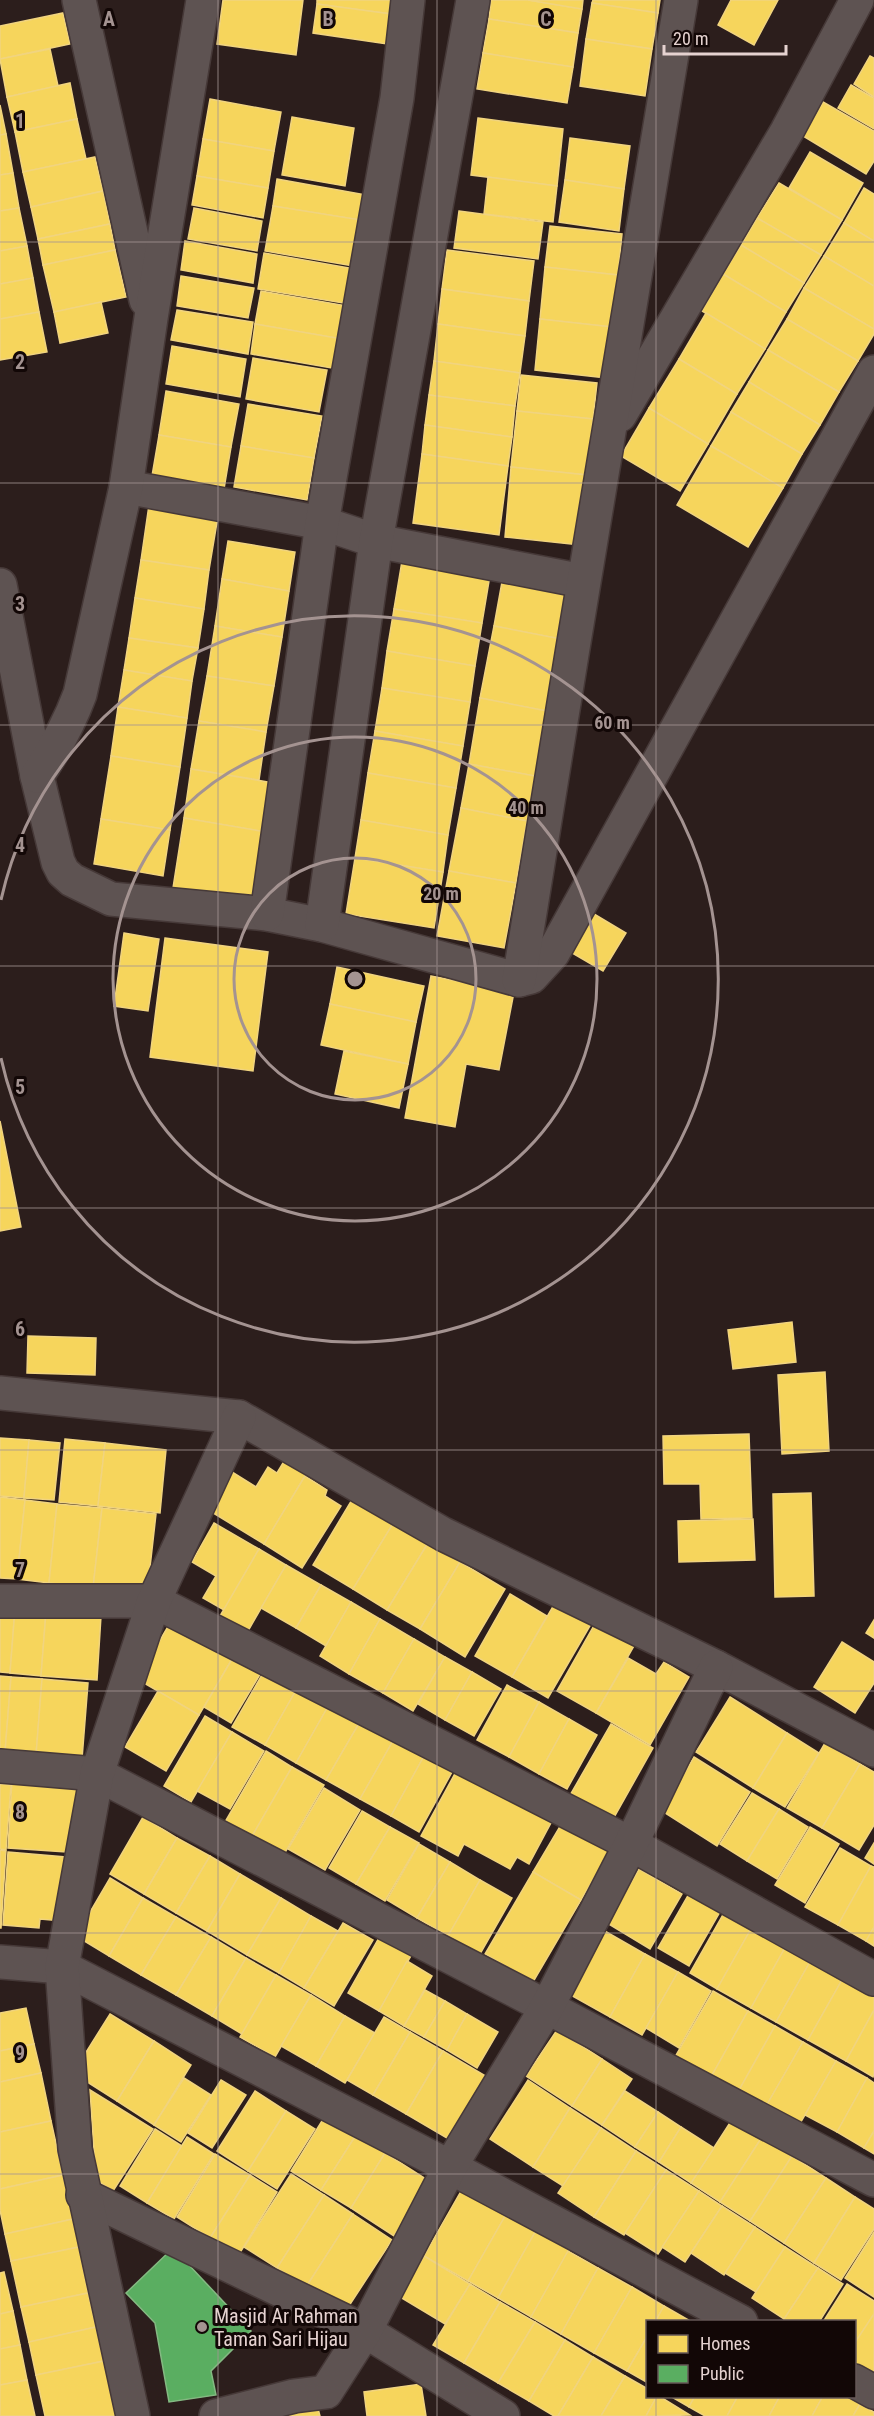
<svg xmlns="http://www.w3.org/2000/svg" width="874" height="2416" font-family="'Roboto Condensed',sans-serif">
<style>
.homes{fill:#f6d55c;stroke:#f1d47f;stroke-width:1.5}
.public{fill:#5aae61;stroke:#84b982;stroke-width:1.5}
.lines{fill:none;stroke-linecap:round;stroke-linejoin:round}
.street-casing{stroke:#463938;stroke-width:36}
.street{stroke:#5e5352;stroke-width:33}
.grid{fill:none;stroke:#a49391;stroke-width:1.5;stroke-opacity:0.55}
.ring{fill:none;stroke:#a49391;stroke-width:3}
.poi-dot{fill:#a49391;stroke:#120706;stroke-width:2}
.labels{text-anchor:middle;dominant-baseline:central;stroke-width:6;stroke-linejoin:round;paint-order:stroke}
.poi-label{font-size:20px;fill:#e5d2d0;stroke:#120706;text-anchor:start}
.grid-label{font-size:20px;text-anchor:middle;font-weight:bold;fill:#a49391;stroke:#120706;stroke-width:6;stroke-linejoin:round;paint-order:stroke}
.centre{fill:#a49391;stroke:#120706;stroke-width:3}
.ring-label{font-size:18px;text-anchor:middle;font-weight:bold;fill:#a49391;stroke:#120706;stroke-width:6;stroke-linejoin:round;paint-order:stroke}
</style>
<rect width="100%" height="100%" fill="#2c1e1c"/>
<g class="homes">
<polygon points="223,0 303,0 296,55 217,44"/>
<polygon points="317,0 393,0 391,14 317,4"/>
<polygon points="491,0 528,0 582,9 578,33 489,19"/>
<polygon points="528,0 583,0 582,9"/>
<polygon points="593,0 660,0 658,13 592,3"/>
<polygon points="731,0 778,0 754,45 718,25"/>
<polygon points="592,3 658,13 652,49 586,39"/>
<polygon points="317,4 391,14 387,44 313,33"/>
<polygon points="63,13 70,44 0,59 0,26"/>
<polygon points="489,19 578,33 573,67 483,53"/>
<polygon points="586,39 652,49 645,96 580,86"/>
<polygon points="50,49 58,86 7,97 0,59"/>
<polygon points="483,53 573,67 567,103 477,89"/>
<polygon points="870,56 874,58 874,97 854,84"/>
<polygon points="70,83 77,119 15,132 7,97"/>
<polygon points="851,85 874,98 874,129 838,108"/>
<polygon points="210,99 281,112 274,151 203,139"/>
<polygon points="823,102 874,131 874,161 866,174 803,136"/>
<polygon points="0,105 6,134 0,135"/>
<polygon points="292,117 354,128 345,186 282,175"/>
<polygon points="478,118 563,129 557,186 471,175"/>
<polygon points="77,119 86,159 23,172 15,132"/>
<polygon points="6,134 13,173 0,175 0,135"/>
<polygon points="570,138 630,146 624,189 565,180"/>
<polygon points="203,139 274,151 268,188 197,176"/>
<polygon points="810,152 863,183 842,220 789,188"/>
<polygon points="95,157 103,191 31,207 23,172"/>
<polygon points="13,173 19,208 0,211 0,175"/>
<polygon points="197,176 268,188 263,218 192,205"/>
<polygon points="488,177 557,186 553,222 484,214"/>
<polygon points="277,179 372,196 367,221 273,206"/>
<polygon points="565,180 624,189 619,231 559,222"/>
<polygon points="779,183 842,220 821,255 757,218"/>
<polygon points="864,188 874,194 874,241 844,223"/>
<polygon points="103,191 110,224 38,239 31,207"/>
<polygon points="273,206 367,221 359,267 265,251"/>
<polygon points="19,208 27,246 0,251 0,211"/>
<polygon points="194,208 262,221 257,251 188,239"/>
<polygon points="459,211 543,222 538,259 454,248"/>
<polygon points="757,218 821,255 804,283 741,245"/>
<polygon points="844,223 874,241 874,286 824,256"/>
<polygon points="110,224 115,250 43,265 38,239"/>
<polygon points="550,226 622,234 618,275 545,267"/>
<polygon points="185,241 257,254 253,283 181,270"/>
<polygon points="741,245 804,283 786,312 723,274"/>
<polygon points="27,246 33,278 0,284 0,251"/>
<polygon points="115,250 126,297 54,312 43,265"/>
<polygon points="447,250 534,261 529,301 442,289"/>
<polygon points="264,253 361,270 355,305 258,289"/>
<polygon points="824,256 874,286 874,329 804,288"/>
<polygon points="545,267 618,275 612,327 540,319"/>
<polygon points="723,274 786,312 765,349 702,311"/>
<polygon points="181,276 254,288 248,318 177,306"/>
<polygon points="33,278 39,312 0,319 0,284"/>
<polygon points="804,288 874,329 874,334 858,361 787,319"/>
<polygon points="442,289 529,301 525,336 438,324"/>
<polygon points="261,291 353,307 348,340 255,324"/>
<polygon points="101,302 108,333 60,343 54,312"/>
<polygon points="177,310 253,322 248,354 171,340"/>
<polygon points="39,312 47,352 0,360 0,319"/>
<polygon points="706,313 765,349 737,394 679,359"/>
<polygon points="540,319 612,327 606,378 535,370"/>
<polygon points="787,319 858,361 839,392 768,350"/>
<polygon points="255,324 348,340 343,370 251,354"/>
<polygon points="438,324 525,336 520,373 434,361"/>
<polygon points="172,346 246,359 240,397 166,384"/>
<polygon points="768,350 839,392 820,425 749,382"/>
<polygon points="253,358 327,370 319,412 246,399"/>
<polygon points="679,359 737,394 708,444 649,408"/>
<polygon points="434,361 520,373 515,406 429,395"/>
<polygon points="521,375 597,383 593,419 517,411"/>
<polygon points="749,382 820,425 802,454 731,412"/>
<polygon points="166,391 239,404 231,447 159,435"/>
<polygon points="429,395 515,406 512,437 425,425"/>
<polygon points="248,404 322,416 314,458 241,446"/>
<polygon points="649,408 708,444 680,491 621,456"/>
<polygon points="517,411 593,419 587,475 511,467"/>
<polygon points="731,412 802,454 783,488 711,446"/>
<polygon points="425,425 512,437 508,466 422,454"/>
<polygon points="159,435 231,447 224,489 152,476"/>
<polygon points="241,446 314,458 307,500 234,487"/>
<polygon points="711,446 783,488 748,547 677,505"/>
<polygon points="422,454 508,466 499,535 413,523"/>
<polygon points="511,467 587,475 580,545 505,537"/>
<polygon points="149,505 218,516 209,570 141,560"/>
<polygon points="228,541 295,552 289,591 222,579"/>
<polygon points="403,555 491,569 482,623 394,609"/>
<polygon points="141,560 209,570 204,609 135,598"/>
<polygon points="504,571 570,584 561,639 494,626"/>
<polygon points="222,579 289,591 282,637 215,626"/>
<polygon points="135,598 204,609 198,648 129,638"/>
<polygon points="394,609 482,623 475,666 387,651"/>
<polygon points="215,626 282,637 274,686 207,676"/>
<polygon points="494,626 561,639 547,711 480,698"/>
<polygon points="129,638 198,648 192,681 124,670"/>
<polygon points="387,651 475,666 470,702 382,688"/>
<polygon points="124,670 192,681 187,718 118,707"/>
<polygon points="207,676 274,686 266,732 199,721"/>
<polygon points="382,688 470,702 463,746 375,731"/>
<polygon points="480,698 547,711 535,776 469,764"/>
<polygon points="118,707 187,718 180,767 111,756"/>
<polygon points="199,721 266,732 259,780 191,769"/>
<polygon points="375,731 463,746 456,788 368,773"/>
<polygon points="111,756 180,767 170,830 101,819"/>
<polygon points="469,764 535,776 527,821 461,808"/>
<polygon points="191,769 274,783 266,832 184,818"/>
<polygon points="368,773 456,788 448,835 361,820"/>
<polygon points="461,808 527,821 516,883 449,871"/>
<polygon points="184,818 266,832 255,902 173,888"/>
<polygon points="101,819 170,830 163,876 94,864"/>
<polygon points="361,820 448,835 443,872 355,858"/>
<polygon points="355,858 443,872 434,928 346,914"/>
<polygon points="449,871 516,883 504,948 437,936"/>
<polygon points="589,911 626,933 603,971 567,950"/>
<polygon points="124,933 159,939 148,1011 114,1006"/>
<polygon points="165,938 268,952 253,1071 150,1057"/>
<polygon points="337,967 424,986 416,1022 330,1004"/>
<polygon points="431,976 514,992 499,1070 466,1064 455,1127 405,1118"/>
<polygon points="330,1004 416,1022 408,1064 321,1045"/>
<polygon points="344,1051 408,1064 399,1108 335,1094"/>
<polygon points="0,1121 21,1227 0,1231"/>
<polygon points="792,1322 796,1362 733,1369 728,1330"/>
<polygon points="28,1336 96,1338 95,1375 27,1373"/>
<polygon points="825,1372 829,1451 782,1454 778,1375"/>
<polygon points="749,1434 752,1518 701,1519 700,1484 664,1484 663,1436"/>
<polygon points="0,1438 29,1440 24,1498 0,1496"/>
<polygon points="65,1439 105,1443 98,1506 59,1502"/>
<polygon points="29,1440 60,1443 54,1500 24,1498"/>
<polygon points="105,1443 166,1450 160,1513 98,1506"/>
<polygon points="286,1458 308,1471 264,1544 205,1508 229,1470 256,1487 268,1467 277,1473"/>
<polygon points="305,1476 327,1490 325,1496 341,1506 302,1568 264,1544"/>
<polygon points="811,1493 814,1596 775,1597 773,1494"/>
<polygon points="0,1497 25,1500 17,1579 0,1578"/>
<polygon points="353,1498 394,1522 353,1589 313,1565"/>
<polygon points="25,1500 57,1504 49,1583 17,1579"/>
<polygon points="57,1504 102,1508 93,1588 49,1583"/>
<polygon points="102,1508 156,1514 147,1594 93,1588"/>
<polygon points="753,1519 755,1560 679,1562 678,1521"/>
<polygon points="394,1522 428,1543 387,1610 353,1589"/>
<polygon points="214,1523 259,1549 224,1610 203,1598 216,1576 192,1562"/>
<polygon points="428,1543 460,1562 420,1629 387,1610"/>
<polygon points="259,1549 286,1565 248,1631 220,1616"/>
<polygon points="460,1562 505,1589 465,1657 420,1629"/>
<polygon points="286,1565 321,1585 296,1628 261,1608"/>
<polygon points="321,1585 351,1602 326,1646 296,1628"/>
<polygon points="510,1594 547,1616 512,1677 475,1656"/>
<polygon points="351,1602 380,1619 349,1674 320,1656"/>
<polygon points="555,1603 591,1624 548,1698 512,1677"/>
<polygon points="0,1608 15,1609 10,1673 0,1672"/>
<polygon points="15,1609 46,1612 41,1676 10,1673"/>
<polygon points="46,1612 101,1616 97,1680 41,1676"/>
<polygon points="173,1618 235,1654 199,1715 137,1679"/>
<polygon points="380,1619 414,1639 383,1693 349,1674"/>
<polygon points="874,1620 874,1638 866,1633"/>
<polygon points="596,1622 635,1644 596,1713 557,1691"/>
<polygon points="414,1639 445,1657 413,1711 383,1693"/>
<polygon points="842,1642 874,1662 874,1683 855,1713 814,1687"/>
<polygon points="235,1654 262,1671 231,1723 204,1707"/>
<polygon points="445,1657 472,1672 445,1720 418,1704"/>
<polygon points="628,1658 656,1674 664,1662 689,1677 650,1745 596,1713"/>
<polygon points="267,1666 299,1685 265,1745 232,1727"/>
<polygon points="472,1672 501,1689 474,1736 445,1720"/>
<polygon points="0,1676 11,1677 5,1752 0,1752"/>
<polygon points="11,1677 42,1679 36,1755 5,1752"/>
<polygon points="42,1679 88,1683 82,1759 36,1755"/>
<polygon points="299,1685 330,1703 296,1763 265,1745"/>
<polygon points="507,1685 539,1702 509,1757 477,1740"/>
<polygon points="158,1691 199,1715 166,1771 125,1747"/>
<polygon points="730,1697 787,1733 753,1788 696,1752"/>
<polygon points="539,1702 569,1719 539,1774 509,1757"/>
<polygon points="330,1703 361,1720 326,1780 296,1763"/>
<polygon points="205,1716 232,1732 191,1802 164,1786"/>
<polygon points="569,1719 597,1735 567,1789 539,1774"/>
<polygon points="361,1720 394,1739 360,1799 326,1780"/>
<polygon points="611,1724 653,1748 612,1821 569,1797"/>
<polygon points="232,1732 264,1751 230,1809 197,1791"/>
<polygon points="787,1733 819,1753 785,1807 753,1788"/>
<polygon points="394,1739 424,1756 391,1816 360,1799"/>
<polygon points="825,1743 860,1764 822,1828 787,1808"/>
<polygon points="266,1751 292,1767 251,1838 225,1822"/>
<polygon points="424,1756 452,1772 419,1832 391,1816"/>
<polygon points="694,1757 750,1792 717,1846 662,1811"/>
<polygon points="860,1764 874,1772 874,1825 859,1850 822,1828"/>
<polygon points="292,1767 324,1785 283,1856 251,1838"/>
<polygon points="458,1768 553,1819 529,1864 517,1857 510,1869 464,1844 458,1856 421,1836"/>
<polygon points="12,1780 85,1785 81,1853 8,1848"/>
<polygon points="0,1784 11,1785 6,1850 0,1849"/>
<polygon points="324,1788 360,1810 325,1870 288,1849"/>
<polygon points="752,1793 779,1809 747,1861 720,1844"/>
<polygon points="779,1809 808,1827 777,1879 747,1861"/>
<polygon points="362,1811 390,1827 356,1884 329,1868"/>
<polygon points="143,1817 177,1838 144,1894 110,1874"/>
<polygon points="565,1818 613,1846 581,1900 533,1872"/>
<polygon points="390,1827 419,1843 385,1901 356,1884"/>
<polygon points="810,1827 839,1844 805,1903 775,1885"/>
<polygon points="177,1838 210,1856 176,1913 144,1894"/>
<polygon points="874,1843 874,1864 865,1858"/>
<polygon points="419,1844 450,1862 417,1918 387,1900"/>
<polygon points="840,1848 871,1866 838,1925 805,1907"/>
<polygon points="0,1850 6,1851 1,1928 0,1928"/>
<polygon points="8,1852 66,1857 62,1921 40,1919 39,1928 3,1925"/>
<polygon points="210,1856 240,1874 207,1931 176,1913"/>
<polygon points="450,1862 480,1880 448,1936 417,1918"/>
<polygon points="871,1866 874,1867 874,1927 866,1941 838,1925"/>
<polygon points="639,1869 682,1894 650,1949 607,1923"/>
<polygon points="533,1872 581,1900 533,1982 485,1954"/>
<polygon points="240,1874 281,1898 247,1955 207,1931"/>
<polygon points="110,1878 143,1898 109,1956 76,1936"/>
<polygon points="480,1880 512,1898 480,1954 448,1936"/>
<polygon points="694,1885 725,1903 689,1966 658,1948"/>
<polygon points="143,1898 176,1917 141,1975 109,1956"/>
<polygon points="281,1898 311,1916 279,1973 247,1955"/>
<polygon points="729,1904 756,1920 717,1989 690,1973"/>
<polygon points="311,1916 338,1931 304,1988 279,1973"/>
<polygon points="176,1917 211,1937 176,1995 141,1975"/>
<polygon points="756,1920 790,1939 751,2008 717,1989"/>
<polygon points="343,1923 373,1940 334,2006 304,1988"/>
<polygon points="874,1927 874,1946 866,1941"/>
<polygon points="603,1930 645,1954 610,2017 567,1993"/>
<polygon points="380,1936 412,1954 379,2011 348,1993"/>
<polygon points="211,1937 246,1958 212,2016 176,1995"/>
<polygon points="790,1939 815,1953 776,2022 751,2008"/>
<polygon points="815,1953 847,1971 808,2040 776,2022"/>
<polygon points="645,1954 678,1972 642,2035 610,2017"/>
<polygon points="246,1958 276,1975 242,2034 212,2016"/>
<polygon points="407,1961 432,1976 404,2026 379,2011"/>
<polygon points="847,1971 874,1987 874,2010 846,2061 808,2040"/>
<polygon points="678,1972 711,1991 679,2048 646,2028"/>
<polygon points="276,1975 311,1995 275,2057 240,2037"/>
<polygon points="425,1990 445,2001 424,2037 404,2026"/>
<polygon points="713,1991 748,2011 711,2077 675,2057"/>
<polygon points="311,1995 345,2016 316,2066 281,2046"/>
<polygon points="445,2001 467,2014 447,2050 424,2037"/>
<polygon points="26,2008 34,2044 0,2051 0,2013"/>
<polygon points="874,2010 874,2074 873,2077 846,2061"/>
<polygon points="748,2011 775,2026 738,2092 711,2077"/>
<polygon points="110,2014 154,2041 117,2101 73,2073"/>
<polygon points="467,2014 498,2032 477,2068 447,2050"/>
<polygon points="345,2016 375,2033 345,2083 316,2066"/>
<polygon points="384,2017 410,2032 373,2095 347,2080"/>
<polygon points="775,2026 803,2042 765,2108 738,2092"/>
<polygon points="557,2030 602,2059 572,2106 526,2076"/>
<polygon points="410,2032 443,2051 406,2114 373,2095"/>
<polygon points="154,2041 191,2065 154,2125 117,2101"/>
<polygon points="803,2042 836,2061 798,2127 765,2108"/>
<polygon points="34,2044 41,2073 0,2082 0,2051"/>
<polygon points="443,2051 489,2078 452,2141 406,2114"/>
<polygon points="602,2059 632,2079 602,2125 572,2106"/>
<polygon points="836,2061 867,2078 837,2132 805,2115"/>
<polygon points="41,2073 51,2121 0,2132 0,2082"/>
<polygon points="184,2078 211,2095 181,2142 154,2125"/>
<polygon points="867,2078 874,2083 874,2131 864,2148 837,2132"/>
<polygon points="221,2080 246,2095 212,2148 188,2133"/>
<polygon points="528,2080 570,2108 533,2167 490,2139"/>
<polygon points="90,2090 153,2129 113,2191 96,2180"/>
<polygon points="255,2091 286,2111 248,2171 217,2151"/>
<polygon points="625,2091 658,2112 635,2147 602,2125"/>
<polygon points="570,2108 601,2128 563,2186 533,2167"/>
<polygon points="286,2111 315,2129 277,2189 248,2171"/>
<polygon points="658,2112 681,2127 659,2162 635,2147"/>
<polygon points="325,2116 356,2135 321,2190 291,2171"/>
<polygon points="733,2118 762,2137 720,2202 691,2183"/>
<polygon points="51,2121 63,2175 0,2189 0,2132"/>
<polygon points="681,2127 714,2148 691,2183 659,2162"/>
<polygon points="601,2128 636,2151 594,2217 558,2193"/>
<polygon points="155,2129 182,2146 147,2203 120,2186"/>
<polygon points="874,2131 874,2154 864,2148"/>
<polygon points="356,2135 385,2153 351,2208 321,2190"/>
<polygon points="187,2137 214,2154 174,2219 147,2203"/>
<polygon points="762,2137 792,2156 750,2221 720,2202"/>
<polygon points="636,2151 666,2170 624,2235 594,2217"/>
<polygon points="385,2153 429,2181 394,2236 351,2208"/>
<polygon points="215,2154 250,2175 210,2238 177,2217"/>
<polygon points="792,2156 826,2178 784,2243 750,2221"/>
<polygon points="666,2170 699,2191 658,2254 625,2233"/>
<polygon points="291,2174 324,2195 277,2268 244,2247"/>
<polygon points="63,2175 73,2219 5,2234 0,2210 0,2189"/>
<polygon points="250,2175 277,2192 238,2256 210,2238"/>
<polygon points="826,2178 855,2197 814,2263 784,2243"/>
<polygon points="464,2186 508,2211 468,2281 424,2256"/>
<polygon points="699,2191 722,2206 685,2262 662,2247"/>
<polygon points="324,2195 353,2214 306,2287 277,2268"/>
<polygon points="855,2197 874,2209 874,2229 841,2280 814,2263"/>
<polygon points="722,2206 755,2227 724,2275 691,2253"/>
<polygon points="508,2211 538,2227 498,2298 468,2281"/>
<polygon points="353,2214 392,2240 345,2312 306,2287"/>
<polygon points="73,2219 79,2247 11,2261 5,2234"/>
<polygon points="538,2227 571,2247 531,2317 498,2298"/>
<polygon points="755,2227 785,2247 756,2292 725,2273"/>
<polygon points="874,2232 874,2297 845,2278"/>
<polygon points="79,2247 88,2293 21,2307 11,2261"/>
<polygon points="785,2247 818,2268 784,2319 752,2298"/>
<polygon points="568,2251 598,2268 561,2334 531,2317"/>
<polygon points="424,2256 470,2284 445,2324 400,2297"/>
<polygon points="598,2268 632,2287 594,2353 561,2334"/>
<polygon points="818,2268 843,2284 819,2322 788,2322 784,2319"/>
<polygon points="4,2272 13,2311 0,2314 0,2273"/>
<polygon points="470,2284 500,2302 464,2363 433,2345"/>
<polygon points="847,2284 874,2301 874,2314 854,2344 854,2322 823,2322"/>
<polygon points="632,2287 664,2306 655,2322 648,2322 648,2335 627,2371 594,2353"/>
<polygon points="88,2293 96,2327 29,2342 21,2307"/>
<polygon points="500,2302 535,2322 498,2383 464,2363"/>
<polygon points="664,2306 692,2322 655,2322"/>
<polygon points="13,2311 20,2345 0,2349 0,2314"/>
<polygon points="874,2314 874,2375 854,2363 854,2344"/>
<polygon points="535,2322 565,2340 529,2401 498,2383"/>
<polygon points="96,2327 104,2361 36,2375 29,2342"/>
<polygon points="648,2335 648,2383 627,2371"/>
<polygon points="565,2340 593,2357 558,2416 554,2416 529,2401"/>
<polygon points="20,2345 27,2380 0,2385 0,2349"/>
<polygon points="593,2357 625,2376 601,2416 558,2416"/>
<polygon points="104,2361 116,2416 45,2416 36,2375"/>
<polygon points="625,2376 648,2389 648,2396 657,2396 646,2416 601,2416"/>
<polygon points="27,2380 35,2416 0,2416 0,2385"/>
<polygon points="421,2384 426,2416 367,2416 364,2392"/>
<polygon points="657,2396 659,2396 690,2415 646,2416"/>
<polygon points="670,2396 695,2396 689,2407"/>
<polygon points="695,2396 738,2396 727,2416 705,2416 689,2407"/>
<polygon points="738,2396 780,2396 769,2416 727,2416"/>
<polygon points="780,2396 823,2396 812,2416 769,2416"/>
<polygon points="823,2396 847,2396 860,2404 853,2416 812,2416"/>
<polygon points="860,2404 874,2412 874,2416 853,2416"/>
<polygon points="317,2405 320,2416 267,2416"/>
</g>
<polygon class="public" points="173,2248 251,2331 211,2371 216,2395 169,2402 155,2323 126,2293"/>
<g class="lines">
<g class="street-casing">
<g id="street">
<polyline points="79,0 146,300"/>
<polyline points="620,415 787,131 857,0"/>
<polyline points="126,487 322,523 376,541 583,581"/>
<polyline points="0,585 37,776 58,862 63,872 72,880 111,899 267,914 322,925 519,980 531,977 553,953 874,372"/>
<path d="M37,776C55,749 69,724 80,694L126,487L151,318L203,0"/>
<polyline points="267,914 322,523 397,98 408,0"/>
<polyline points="322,925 376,541 473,0"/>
<path d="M519,980C571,653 627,327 681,0"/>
<polyline points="0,1393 239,1417 443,1534 716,1667 874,1750"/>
<polyline points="0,1601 154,1601 631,1844 874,1979"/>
<polyline points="0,1766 97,1774 547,2007 874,2180"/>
<polyline points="0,1962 62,1967 450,2167 741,2322"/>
<polyline points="83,2195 365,2331 503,2416"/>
<polyline points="854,2381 874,2392"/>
<polyline points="133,2416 75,2149 62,1967 97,1774 154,1601 239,1417"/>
<polyline points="216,2416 294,2396 326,2392 365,2331 450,2167 547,2007 631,1844 716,1667"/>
</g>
</g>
<use href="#street" class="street"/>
</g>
<path class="grid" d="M218,0V2416M437,0V2416M656,0V2322M0,242H874M0,483H874M0,725H874M0,966H874M0,1208H874M0,1450H874M0,1691H874M0,1933H874M0,2174H874M656,2396V2416"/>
<g class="ring">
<circle cx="355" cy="979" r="121"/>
<circle cx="355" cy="979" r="242"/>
<path d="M1 900A363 363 0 1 1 1 1058"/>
</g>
<circle class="poi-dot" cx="202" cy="2327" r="6"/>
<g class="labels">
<g class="poi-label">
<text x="214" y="2316">Masjid Ar Rahman<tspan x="214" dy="23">Taman Sari Hijau</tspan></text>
</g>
</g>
<g class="grid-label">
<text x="109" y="26">A</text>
<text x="328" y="26">B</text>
<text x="546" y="26">C</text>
<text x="20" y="128">1</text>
<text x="20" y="369">2</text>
<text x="20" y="611">3</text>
<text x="20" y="852">4</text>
<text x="20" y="1094">5</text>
<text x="20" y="1336">6</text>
<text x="20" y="1577">7</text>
<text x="20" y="1819">8</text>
<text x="20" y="2060">9</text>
</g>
<circle cx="355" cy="979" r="9" class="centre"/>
<g class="ring-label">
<text x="612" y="729">60 m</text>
<text x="526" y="814">40 m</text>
<text x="441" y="900">20 m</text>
</g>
<rect x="646" y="2320" width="210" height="78" fill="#120706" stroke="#665857" stroke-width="1.5"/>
<rect x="658" y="2335" width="30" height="18" fill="#f6d55c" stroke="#665857" stroke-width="1.5"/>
<text x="700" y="2350" font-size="18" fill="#e5d2d0">Homes</text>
<rect x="658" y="2365" width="30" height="18" fill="#5aae61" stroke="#665857" stroke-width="1.5"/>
<text x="700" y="2380" font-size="18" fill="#e5d2d0">Public</text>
<path d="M664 45v9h122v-9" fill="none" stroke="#e5d2d0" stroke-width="3"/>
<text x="673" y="45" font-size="18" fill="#e5d2d0" stroke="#120706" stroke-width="4.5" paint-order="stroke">20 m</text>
</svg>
